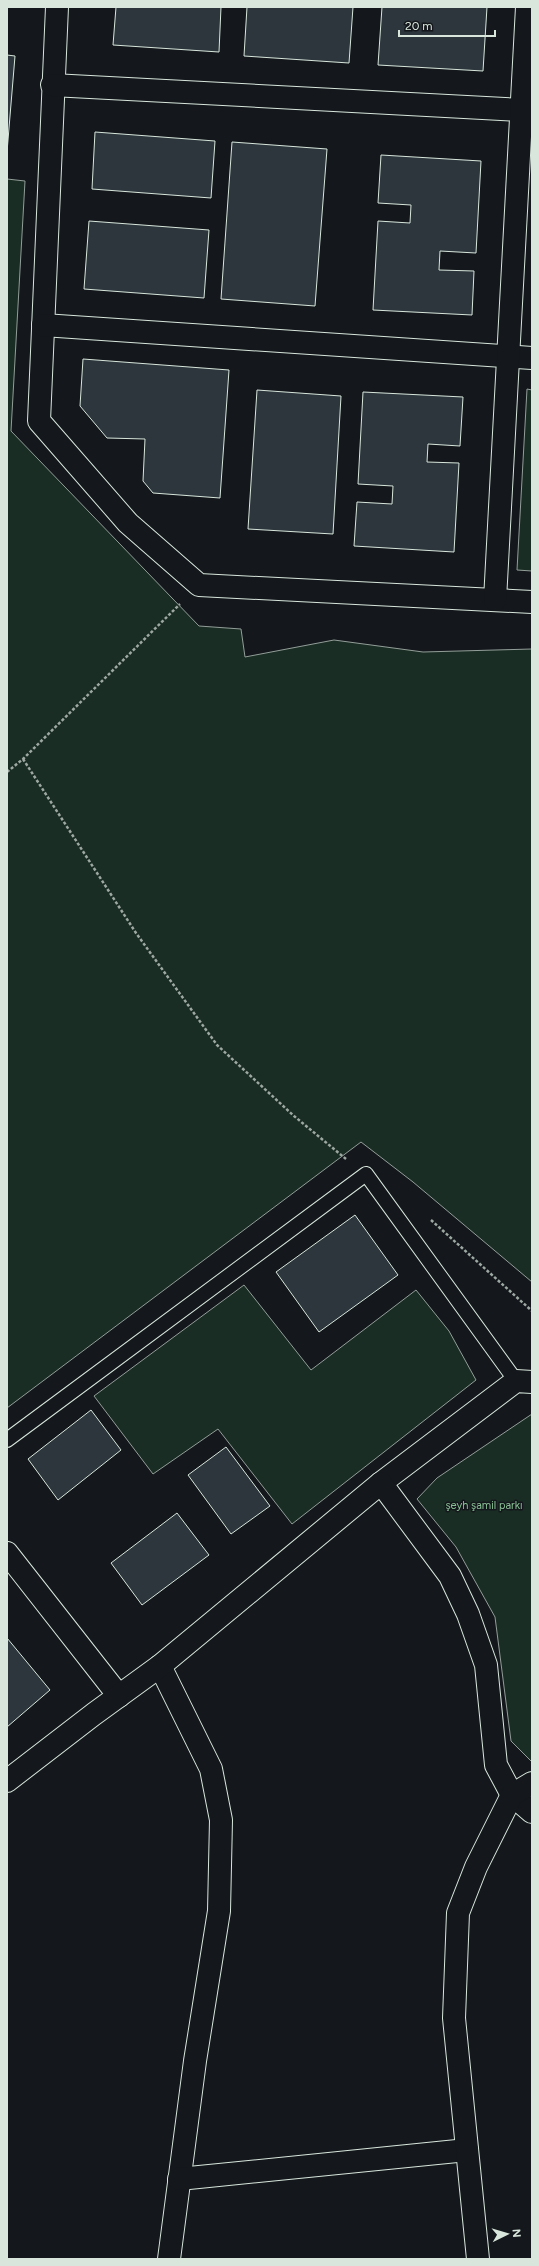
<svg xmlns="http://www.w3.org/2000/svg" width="539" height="2266" font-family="Figtree,sans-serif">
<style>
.green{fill:#1a2d24;stroke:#939e99}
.building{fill:#2c363c;stroke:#d8e6dc}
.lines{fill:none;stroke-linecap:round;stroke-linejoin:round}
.lane-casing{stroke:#d8e6dc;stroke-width:16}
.street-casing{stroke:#d8e6dc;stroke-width:24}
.path{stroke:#9da8a2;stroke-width:2.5;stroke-dasharray:3 2;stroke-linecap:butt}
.lane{stroke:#14181c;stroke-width:14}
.street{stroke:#14181c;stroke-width:22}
.labels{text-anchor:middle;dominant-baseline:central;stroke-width:3;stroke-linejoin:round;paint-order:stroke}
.park-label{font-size:11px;fill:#8ac095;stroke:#14181c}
</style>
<rect width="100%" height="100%" fill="#14181c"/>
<g class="green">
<polygon points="7,179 25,181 11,431 199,626 241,629 245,657 334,640 423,652 532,649 532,1282 413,1182 361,1142 7,1408"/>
<polygon points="527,389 532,390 532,571 517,570"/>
<polygon points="244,1285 311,1370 416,1290 449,1331 476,1380 292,1524 218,1429 153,1474 94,1396"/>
<polygon points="532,1414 532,1761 531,1761 511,1741 495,1617 456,1547 417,1499 437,1478"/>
</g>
<g class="building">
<polygon points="116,7 221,7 219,52 113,45"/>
<polygon points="247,7 353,7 349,63 244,56"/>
<polygon points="382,7 487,7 483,71 378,65"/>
<polygon points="7,55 15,56 7,152"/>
<polygon points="95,132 215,141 211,198 92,189"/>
<polygon points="232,142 327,149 315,306 221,299"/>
<polygon points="381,155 481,161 476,253 440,251 439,270 474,271 472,315 373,310 378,221 410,223 411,205 378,203"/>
<polygon points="89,221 209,230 204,298 84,289"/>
<polygon points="83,359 229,370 220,498 153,493 143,481 145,439 107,438 80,406"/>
<polygon points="257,390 341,396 333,534 248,529"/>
<polygon points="363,392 463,397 460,446 428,444 427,462 459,463 454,552 354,546 357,502 392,504 393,486 358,484"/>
<polygon points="355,1215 398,1275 319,1332 276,1272"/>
<polygon points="91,1410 121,1450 58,1500 28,1459"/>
<polygon points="226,1447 270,1506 231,1534 188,1475"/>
<polygon points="177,1513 209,1555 142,1605 111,1563"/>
<polygon points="7,1638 50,1690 7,1727"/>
</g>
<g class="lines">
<g class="lane-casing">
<polyline id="lane" points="7,1440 366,1174 516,1381"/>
</g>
<g class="street-casing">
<g id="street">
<polyline points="57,7 39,421 128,523 199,585 532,602"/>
<polyline points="52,85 522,110"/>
<polyline points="43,325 532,358"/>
<polyline points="495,600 527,7"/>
<polyline points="381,1483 516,1381 532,1382"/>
<polyline points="7,1553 119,1696"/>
<polyline points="160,1666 211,1769 221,1820 219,1911 195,2061 169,2259"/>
<polyline points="7,1781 94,1714 160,1666 381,1483 450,1576 468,1614 486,1665 496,1765 512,1795 532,1812"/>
<polyline points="179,2179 467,2150"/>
<polyline points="478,2259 454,2018 458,1913 476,1867 512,1795 532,1783"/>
</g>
</g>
<g class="path">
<polyline points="23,759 136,933 217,1045 294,1116 346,1159"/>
<polyline points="7,772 23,759 180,604"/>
<polyline points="431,1220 532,1311"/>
</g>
<use href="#lane" class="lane"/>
<use href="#street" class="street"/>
</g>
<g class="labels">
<g class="park-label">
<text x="484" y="1505">şeyh şamil parkı</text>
</g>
</g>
<rect width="539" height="2266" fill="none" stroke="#d8e6dc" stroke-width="16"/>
<g transform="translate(507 2234) rotate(85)" stroke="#14181c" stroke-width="3" paint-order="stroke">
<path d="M0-3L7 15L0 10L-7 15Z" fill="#d8e6dc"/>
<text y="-6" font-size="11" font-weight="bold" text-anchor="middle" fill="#d8e6dc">N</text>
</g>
<path d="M399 30v6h96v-6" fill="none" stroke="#d8e6dc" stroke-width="2"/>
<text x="405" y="30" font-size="12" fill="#d8e6dc" stroke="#14181c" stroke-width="3" paint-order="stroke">20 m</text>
</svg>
